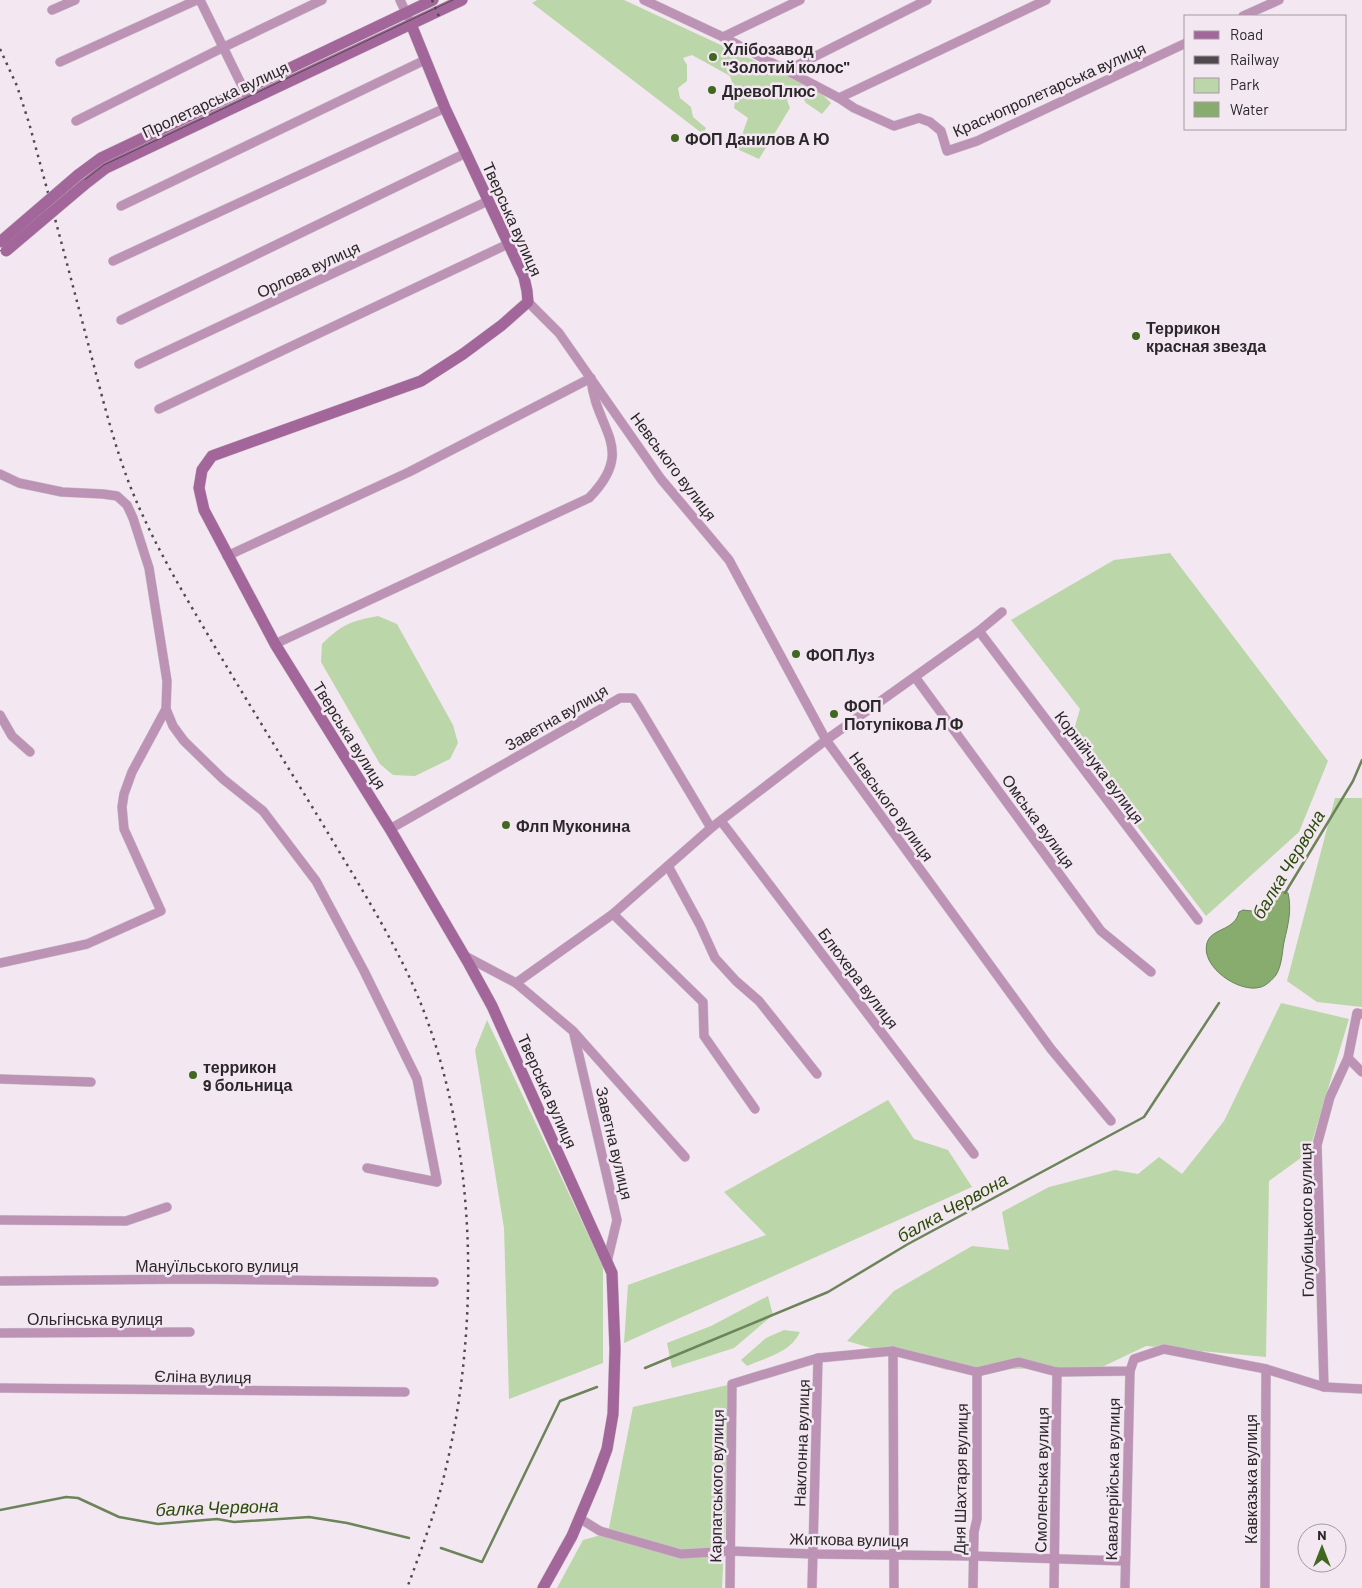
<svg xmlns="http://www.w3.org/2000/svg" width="1362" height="1588" font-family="Barlow,sans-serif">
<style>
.green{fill:#bbd6a8}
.water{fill:#88ac6e;stroke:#6c845a}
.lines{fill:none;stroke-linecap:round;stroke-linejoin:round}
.stream{stroke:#6c845a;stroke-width:2.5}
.minor-casing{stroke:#cfc5cd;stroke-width:10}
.secondary-casing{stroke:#cfc5cd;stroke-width:12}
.minor{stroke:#bc92b5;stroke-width:9}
.secondary{stroke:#a3669a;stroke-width:11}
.tram{stroke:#504a4f;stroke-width:1}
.rail{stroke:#504a4f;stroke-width:2.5;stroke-dasharray:2.5 5;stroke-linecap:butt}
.secondary-bridge-casing{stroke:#cfc5cd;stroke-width:12;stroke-linecap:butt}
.secondary-bridge{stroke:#a3669a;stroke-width:11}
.poi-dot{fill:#426720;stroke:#f3e8f1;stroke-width:2}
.labels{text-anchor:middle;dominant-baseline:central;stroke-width:5;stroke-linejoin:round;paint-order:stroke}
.poi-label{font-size:16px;font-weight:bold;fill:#2b272a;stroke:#f3e8f1;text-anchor:start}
.street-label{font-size:16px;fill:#2b272a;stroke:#f3e8f1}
.water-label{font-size:18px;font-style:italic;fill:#2c4d0a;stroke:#f3e8f1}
</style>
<rect width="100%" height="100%" fill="#f3e8f1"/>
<g class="green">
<polygon points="537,0 624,0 818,90 831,103 822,114 806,103 796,86 787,100 790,108 759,159 737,149 748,118 734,108 736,94 730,76 692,55 683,58 687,65 687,81 678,88 680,98 691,107 693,117 706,128 703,134 532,3"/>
<polygon points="1170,553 1328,761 1299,832 1206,916 1071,740 1080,709 1011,620 1114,560"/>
<path d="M378,616L397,624L453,725L458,743L450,759L415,776L393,775L380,764L321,662L322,644C342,624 351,621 378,616Z"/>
<polygon points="1335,798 1362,798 1362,1007 1317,1002 1287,981"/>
<polygon points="1281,1003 1349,1019 1309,1152 1269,1181 1266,1357 1146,1346 1102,1367 947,1370 847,1341 894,1291 972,1246 1009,1250 1002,1212 1049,1187 1115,1170 1138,1174 1159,1157 1182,1174 1224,1121"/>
<polygon points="487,1020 603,1266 603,1363 509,1399 504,1228 475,1050"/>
<polygon points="888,1100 914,1139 948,1150 972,1187 624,1343 628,1285 766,1235 724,1192"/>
<polygon points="768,1296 773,1315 734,1348 672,1368 667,1343 711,1326"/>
<path d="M784,1330L800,1332C791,1352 766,1358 747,1366L741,1360L766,1338Z"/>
<polygon points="732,1384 722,1588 557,1588 583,1540 608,1533 633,1407"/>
</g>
<path class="water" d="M1281,891L1288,893C1292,910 1288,925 1284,942C1282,953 1282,965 1276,975C1272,980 1267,985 1261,987C1240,994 1200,967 1207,943C1211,928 1235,931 1239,912L1243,910L1252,911C1260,902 1272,900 1281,891Z"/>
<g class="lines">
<g class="stream">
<polyline points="1285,893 1353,781 1362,760"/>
<polyline points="645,1368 828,1292 908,1244 1144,1117 1219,1003"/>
<polyline points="0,1510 66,1497 78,1498 119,1517 158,1524 217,1519 234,1522 309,1517 347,1523 409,1538"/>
<polyline points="441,1548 482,1562 560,1401 597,1387"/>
</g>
<g class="minor-casing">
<g id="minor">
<polyline points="200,0 246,94"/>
<polyline points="400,0 408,17"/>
<polyline points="644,0 723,37 839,98 854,108 894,126 919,118 930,122 941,131 947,151 977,141 1186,43"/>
<polyline points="52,10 75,0"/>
<polyline points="1243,16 1279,0"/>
<polyline points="723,37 800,0"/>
<polyline points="60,62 197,0"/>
<polyline points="788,70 927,0"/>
<polyline points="839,98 1046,0"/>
<polyline points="76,121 224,47 322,0"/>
<polyline points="121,206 425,60"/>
<polyline points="113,261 445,108"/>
<polyline points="528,302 559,333 661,479 729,560 826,740 1051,1049 1111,1121"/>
<polyline points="121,320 466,153"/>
<polyline points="139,364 488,201"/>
<polyline points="159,409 508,244"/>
<polyline points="0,474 19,483 62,492 103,494 117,496 127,505 133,518 149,568 167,681 166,709 173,726 184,741 223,779 263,811 316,881 364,971 417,1079 437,1182 367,1168"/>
<path d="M227,556L409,472L591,378C595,430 638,448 589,498L275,644"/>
<polyline points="979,631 1198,920"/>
<polyline points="915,677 1101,931 1151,972"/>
<polyline points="0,715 12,736 30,752"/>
<polyline points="721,821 974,1154"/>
<polyline points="390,829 620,698 633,698 640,709 711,828"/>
<polyline points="668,866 700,925 715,958 736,981 759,1001 817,1074"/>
<polyline points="613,914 703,1002 704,1036 755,1109"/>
<polyline points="465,956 516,983 613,914 711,828 826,740 979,631 1002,612"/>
<polyline points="0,963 87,944 161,911 124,829 122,807 124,794 132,772 166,709"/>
<polyline points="516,983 573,1031 685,1157"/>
<polyline points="1362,1014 1357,1013 1348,1058 1362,1072"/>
<polyline points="574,1034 617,1220 607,1262"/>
<polyline points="0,1079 91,1082"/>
<polyline points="0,1220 126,1221 167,1207"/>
<polyline points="0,1281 191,1279 434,1282"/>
<polyline points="0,1333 190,1332"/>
<polyline points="893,1351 894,1588"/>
<polyline points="1324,1387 1317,1145 1330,1097 1348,1058"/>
<polyline points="0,1388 405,1392"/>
<polyline points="579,1518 600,1531 681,1554 731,1551 813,1554 973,1556 1125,1561"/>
<polyline points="730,1588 732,1384 818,1358 893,1351 977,1372 1019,1362 1057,1372 1130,1371 1134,1359 1164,1349 1266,1369 1324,1387 1362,1389"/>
<polyline points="812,1588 818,1358"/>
<polyline points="973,1588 974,1532 977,1519 977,1372"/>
<polyline points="1054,1588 1057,1372"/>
<polyline points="1125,1588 1130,1371"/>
<polyline points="1265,1588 1266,1369"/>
</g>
</g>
<g class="secondary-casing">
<g id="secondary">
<polyline points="411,24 445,108 524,277 527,291 528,302 502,325 463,354 421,381 212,456 202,470 199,488 204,510 275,644 390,829 469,964 492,1006 612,1273 615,1349 613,1414 607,1449 596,1479 572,1536 543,1588"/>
<polyline points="78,175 101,158 433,0"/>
<polyline points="84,185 106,168 462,0"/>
</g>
</g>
<use href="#minor" class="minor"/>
<use href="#secondary" class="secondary"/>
<polyline class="tram" points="0,251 82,182 104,165 453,0"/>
<g class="rail">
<polyline points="432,0 440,19"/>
<path d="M0,49L17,86L29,123C50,199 70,275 90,351C105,407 118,463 143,516C164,562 190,604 215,647C250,706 286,764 322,823C350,870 380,917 404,966C481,1121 484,1335 438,1499C429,1529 418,1559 407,1588"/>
</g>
<g class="secondary-bridge-casing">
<g id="secondary-bridge">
<polyline points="0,242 78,175"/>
<polyline points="6,251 84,185"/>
</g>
</g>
<use href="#secondary-bridge" class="secondary-bridge"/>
</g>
<g class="poi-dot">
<circle cx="713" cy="57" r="5"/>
<circle cx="712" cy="90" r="5"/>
<circle cx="675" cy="138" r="5"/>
<circle cx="1136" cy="336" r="5"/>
<circle cx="796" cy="654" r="5"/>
<circle cx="834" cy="714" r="5"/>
<circle cx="506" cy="825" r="5"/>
<circle cx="193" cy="1075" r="5"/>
</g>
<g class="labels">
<g class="poi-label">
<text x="723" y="48">Хлібозавод<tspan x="723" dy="18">"Золотий колос"</tspan></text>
<text x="722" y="90">ДревоПлюс</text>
<text x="685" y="138">ФОП Данилов А Ю</text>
<text x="1146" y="327">Террикон<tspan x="1146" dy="18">красная звезда</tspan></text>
<text x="806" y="654">ФОП Луз</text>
<text x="844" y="705">ФОП<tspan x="844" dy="18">Потупікова Л Ф</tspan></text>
<text x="516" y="825">Флп Муконина</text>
<text x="203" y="1066">террикон<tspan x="203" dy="18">9 больница</tspan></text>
</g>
<g class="street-label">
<text transform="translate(1049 89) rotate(-24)">Краснопролетарська вулиця</text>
<text transform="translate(215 99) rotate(-25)">Пролетарська вулиця</text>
<text transform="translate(513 219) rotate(66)">Тверська вулиця</text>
<text transform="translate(308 269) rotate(-25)">Орлова вулиця</text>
<text transform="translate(674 466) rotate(53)">Невського вулиця</text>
<text transform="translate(556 717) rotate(-30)">Заветна вулиця</text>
<text transform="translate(350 735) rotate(58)">Тверська вулиця</text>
<text transform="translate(1100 767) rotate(53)">Корнійчука вулиця</text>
<text transform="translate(892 806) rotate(54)">Невського вулиця</text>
<text transform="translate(1039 821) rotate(54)">Омська вулиця</text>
<text transform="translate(859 978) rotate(53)">Блюхера вулиця</text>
<text transform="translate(548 1091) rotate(66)">Тверська вулиця</text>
<text transform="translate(615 1143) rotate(77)">Заветна вулиця</text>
<text transform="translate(1306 1220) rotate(-91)">Голубицького вулиця</text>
<text x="217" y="1265">Мануїльського вулиця</text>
<text x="95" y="1318">Ольгінська вулиця</text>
<text transform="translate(203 1376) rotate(1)">Єліна вулиця</text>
<text transform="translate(801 1443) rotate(-88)">Наклонна вулиця</text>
<text transform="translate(960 1479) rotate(-89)">Дня Шахтаря вулиця</text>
<text transform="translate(1112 1479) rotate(-89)">Кавалерійська вулиця</text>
<text transform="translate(1250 1479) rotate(-90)">Кавказька вулиця</text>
<text transform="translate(1041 1480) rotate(-89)">Смоленська вулиця</text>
<text transform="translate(716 1486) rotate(-89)">Карпатського вулиця</text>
<text transform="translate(849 1539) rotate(1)">Житкова вулиця</text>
</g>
<g class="water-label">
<text transform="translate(1288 864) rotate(-59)">балка Червона</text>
<text transform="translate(952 1207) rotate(-29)">балка Червона</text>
<text transform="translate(217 1507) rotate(-2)">балка Червона</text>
</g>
</g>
<rect x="1184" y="15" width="162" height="115" fill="#f3e8f1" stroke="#a39ba1"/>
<rect x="1194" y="31" width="25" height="8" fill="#a3669a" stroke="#a39ba1"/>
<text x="1230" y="40" font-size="15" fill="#2b272a">Road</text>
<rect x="1194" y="56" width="25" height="8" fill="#504a4f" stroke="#a39ba1"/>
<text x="1230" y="65" font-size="15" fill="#2b272a">Railway</text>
<rect x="1194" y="78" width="25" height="15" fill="#bbd6a8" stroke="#a39ba1"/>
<text x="1230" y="90" font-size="15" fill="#2b272a">Park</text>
<rect x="1194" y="102" width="25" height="15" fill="#88ac6e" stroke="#a39ba1"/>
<text x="1230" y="115" font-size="15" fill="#2b272a">Water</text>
<g transform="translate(1322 1548)"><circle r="24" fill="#f3e8f1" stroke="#a39ba1"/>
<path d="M0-4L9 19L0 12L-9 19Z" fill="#426720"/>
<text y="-8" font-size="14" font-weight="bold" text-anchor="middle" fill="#2b272a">N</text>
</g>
</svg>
